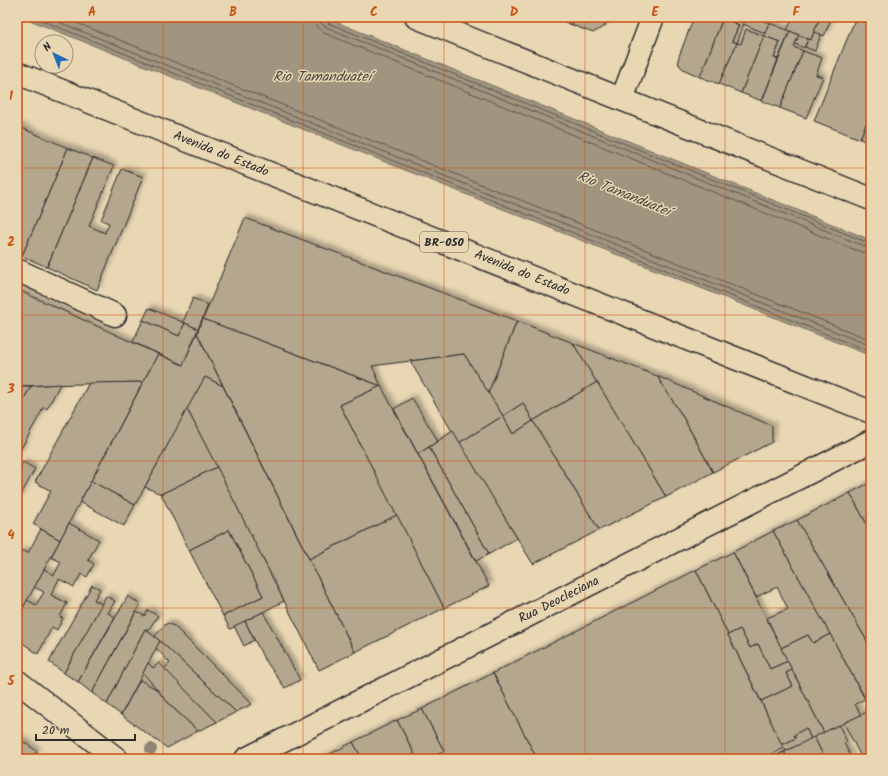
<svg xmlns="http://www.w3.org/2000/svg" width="888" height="776" font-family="Kalam,sans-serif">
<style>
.water{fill:#a19580;stroke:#726b5e}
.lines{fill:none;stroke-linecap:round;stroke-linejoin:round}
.shore{stroke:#5a554d;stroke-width:1}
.building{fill:#b4a78e;stroke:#2b2b2b;filter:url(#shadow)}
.minor-casing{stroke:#2b2b2b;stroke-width:25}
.highway-casing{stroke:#2b2b2b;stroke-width:25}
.minor{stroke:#e9d7b4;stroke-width:22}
.highway{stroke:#e9d7b4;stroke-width:22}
.tree{fill:#8e8472}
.grid{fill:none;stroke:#cc5211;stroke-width:1;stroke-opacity:0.55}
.labels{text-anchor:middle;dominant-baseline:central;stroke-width:3;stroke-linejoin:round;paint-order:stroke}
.shield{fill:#e9d7b4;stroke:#645f54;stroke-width:1}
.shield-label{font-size:12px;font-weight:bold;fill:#2b2b2b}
.street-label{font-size:13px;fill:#2b2b2b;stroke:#e9d7b4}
.water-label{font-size:14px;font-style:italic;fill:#484640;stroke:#e9d7b4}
.neatline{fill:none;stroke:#cc5211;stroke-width:1.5}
.grid-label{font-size:13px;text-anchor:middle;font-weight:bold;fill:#cc5211}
</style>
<defs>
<filter id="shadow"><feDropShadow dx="3.5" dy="-3.5" stdDeviation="2" flood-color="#0004"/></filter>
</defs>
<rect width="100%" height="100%" fill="#e9d7b4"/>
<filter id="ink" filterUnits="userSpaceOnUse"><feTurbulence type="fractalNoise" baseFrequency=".025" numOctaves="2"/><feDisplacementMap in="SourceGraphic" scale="8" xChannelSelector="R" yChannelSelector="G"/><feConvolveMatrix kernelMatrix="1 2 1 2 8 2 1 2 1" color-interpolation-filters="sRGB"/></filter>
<g filter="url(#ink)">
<polygon class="water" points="22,17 324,17 871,240 871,356"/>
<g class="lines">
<g class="shore">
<polyline points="33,17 871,352"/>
<polyline points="46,17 871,346"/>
<polyline points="62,17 871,340"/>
<polyline points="314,17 316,26 324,33 853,249 871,255"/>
<polyline points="320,17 321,23 326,27 871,249"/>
<polyline points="325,17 328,23 871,244"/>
</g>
</g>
<g class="building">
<polygon points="553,17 575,17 572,25"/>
<polygon points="575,17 608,17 605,26 593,33 572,25"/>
<polygon points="694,17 723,18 700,77 683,69 679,65 678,59"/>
<polygon points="724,17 746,17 737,43 732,41 739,25 723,18"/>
<polygon points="746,17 754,17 769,23 765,33 743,24"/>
<polygon points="785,17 812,17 819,20 811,40 787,30 792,20"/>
<polygon points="820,17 832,17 824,36 814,32"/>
<polygon points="846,17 856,17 855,21"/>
<polygon points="856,17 871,17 871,111 860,139 814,121"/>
<polygon points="723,18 739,25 732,41 737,43 719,84 700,77"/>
<polygon points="769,23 790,31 778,59 774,58 780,42 764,36"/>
<polygon points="746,29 764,36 741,93 719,84 737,43 741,44"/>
<polygon points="790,31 799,35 794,47 803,51 780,108 762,101"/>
<polygon points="814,32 821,34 815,51 805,47 808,39 811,40"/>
<polygon points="799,35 808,39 804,48 795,44"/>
<polygon points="764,36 780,42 774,58 778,59 762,101 741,93"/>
<polygon points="803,51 822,58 816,75 823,77 806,118 780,108"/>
<polygon points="871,111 871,144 860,139"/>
<polygon points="17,126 68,148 22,256 17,254"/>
<polygon points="68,148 93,158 47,267 22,256"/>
<polygon points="93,158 114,166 89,226 105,233 109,223 101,220 122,169 143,177 97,290 47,267"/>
<polygon points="245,218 517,321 488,394 464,354 372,366 381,386 203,319"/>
<polygon points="18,290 158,354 143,382 17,386"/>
<polygon points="193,298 208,305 198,329 183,322"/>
<polygon points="149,308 185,323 179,336 143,320"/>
<polygon points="203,319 381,386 340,405 397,515 309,559 197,333"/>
<polygon points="143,320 179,336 185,323 198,329 183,365 133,342"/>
<polygon points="517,321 573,343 597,382 533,421 523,403 503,416 488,394"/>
<polygon points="197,333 223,386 205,377 135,505 91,481 158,354 183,365"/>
<polygon points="573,343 657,376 683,417 713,472 666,497"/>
<polygon points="464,354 503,416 459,443 410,361"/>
<polygon points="657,376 772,426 772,442 713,472 683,417"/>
<polygon points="205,377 223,386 355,652 319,670 187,409"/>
<polygon points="143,382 60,540 33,524 51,491 35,482 89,383"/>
<polygon points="597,382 666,497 599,530 533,421"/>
<polygon points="60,384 47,409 44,407 17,456 17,411 31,386"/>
<polygon points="17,386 31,386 17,411"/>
<polygon points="381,386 489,586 444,608 340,405"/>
<polygon points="412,398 438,441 418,454 394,409"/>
<polygon points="523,403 533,421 513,434 503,416"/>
<polygon points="187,409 217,467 161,494 145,487"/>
<polygon points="503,416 513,434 533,421 599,530 533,564 459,443"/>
<polygon points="453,431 517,538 489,554 429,447"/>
<polygon points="429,447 489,554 476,561 418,454"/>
<polygon points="23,462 35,469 17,502 17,473"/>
<polygon points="217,467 284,601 230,629 223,616 263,596 229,530 189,550 161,494"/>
<polygon points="91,481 135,505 124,526 80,502"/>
<polygon points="871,482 871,532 850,493"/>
<polygon points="850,493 871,532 871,648 797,520"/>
<polygon points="397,515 444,608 355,652 309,559"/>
<polygon points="797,520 871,648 871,709 773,531"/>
<polygon points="69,523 99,540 88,560 94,564 87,577 81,574 74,587 59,579 51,595 67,603 60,617 63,618 57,630 52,627 38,654 17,639 17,619 27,600 36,605 44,592 34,587 44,569 54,575 61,562 51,557"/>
<polygon points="41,529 60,540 17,619 17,560 22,550 28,553"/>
<polygon points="229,530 263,596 223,616 189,550"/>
<polygon points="773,531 830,634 813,643 808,635 781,648 767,618 788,609 777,587 756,597 733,552"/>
<polygon points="733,552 788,661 770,669 758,644 750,648 740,629 728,635 696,570"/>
<polygon points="696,570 784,748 762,759 537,759 493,673"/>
<polygon points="92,585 100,589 94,600 102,604 64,673 49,662"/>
<polygon points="106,596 115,601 108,613 115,617 78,682 64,673"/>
<polygon points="128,596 140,604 92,693 78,682"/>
<polygon points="148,610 158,616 148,630 145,629 107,704 92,693 136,612 145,616"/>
<polygon points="263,612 300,680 285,688 263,657 245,621"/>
<polygon points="245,621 254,640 244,646 234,626"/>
<polygon points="167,623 174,626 252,704 236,712 160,641 155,636"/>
<polygon points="145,629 160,641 121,715 107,704"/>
<polygon points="740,629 750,648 758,644 770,669 788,661 792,670 786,673 793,686 761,701 728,635"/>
<polygon points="830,634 865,699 855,704 861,715 824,733 781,648 808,635 813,643"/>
<polygon points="160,641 236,712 217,722 164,669 170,663 156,648"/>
<polygon points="148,663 153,668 159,663 217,722 198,731 172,707 143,673"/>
<polygon points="792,670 824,733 811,739 806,728 794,735 796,738 782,745 761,701 793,686 786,673"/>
<polygon points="493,673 537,759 429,759 444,751 422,709"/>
<polygon points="140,680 156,689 172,707 198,731 167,748 121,715"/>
<polygon points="422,709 444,751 429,759 417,759 397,720"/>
<polygon points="871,710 871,759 862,759 844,723"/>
<polygon points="397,720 417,759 362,759 353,742"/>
<polygon points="839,725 847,742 844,743 852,759 825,759 814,737"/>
<polygon points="806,728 811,739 786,751 782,745 796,738 794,735"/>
<polygon points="17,737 38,752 24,759 17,759"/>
<polygon points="814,737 825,759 788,759 784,752"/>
<polygon points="353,742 362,759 330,759 328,755"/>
<polygon points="784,748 786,751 770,759 762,759"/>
<polygon points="784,752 788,759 770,759"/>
<polygon points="328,755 330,759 319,759"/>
</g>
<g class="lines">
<g class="minor-casing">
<g id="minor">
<polyline points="622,99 653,17"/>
<polyline points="17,270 115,315"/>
<polyline points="17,681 117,759"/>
<polyline points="246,759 871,441"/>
</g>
</g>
<g class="highway-casing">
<g id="highway">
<polyline points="416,17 871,199"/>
<polyline points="17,73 871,412"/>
</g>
</g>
<use href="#minor" class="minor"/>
<use href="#highway" class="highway"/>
</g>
<circle class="tree" cx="151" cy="749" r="6"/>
</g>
<path class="grid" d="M163,17V759M303,17V759M444,17V759M585,17V759M725,17V759M17,168H871M17,315H871M17,461H871M17,608H871"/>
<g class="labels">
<rect class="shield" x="420" y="232" width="48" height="20" rx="3"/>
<g class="shield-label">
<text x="444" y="242">BR-050</text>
</g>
<g class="street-label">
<text transform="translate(221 154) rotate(22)">Avenida do Estado</text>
<text transform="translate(522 273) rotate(22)">Avenida do Estado</text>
<text transform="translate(559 600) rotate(-27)">Rua Deocleciana</text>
</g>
<g class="water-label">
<text x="322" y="77">Rio Tamanduateí</text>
<text transform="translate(624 194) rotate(22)">Rio Tamanduateí</text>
</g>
</g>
<rect width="888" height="776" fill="none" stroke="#e9d7b4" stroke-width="44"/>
<g transform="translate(54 54) rotate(317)"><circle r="19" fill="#e9d7b4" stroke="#9d927d"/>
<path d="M0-3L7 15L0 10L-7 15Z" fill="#1f6fb2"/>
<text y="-6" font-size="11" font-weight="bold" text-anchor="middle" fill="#2b2b2b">N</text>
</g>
<path d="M36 734v6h99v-6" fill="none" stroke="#2b2b2b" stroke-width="2"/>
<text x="42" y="734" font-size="12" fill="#2b2b2b" stroke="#e9d7b4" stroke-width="3" paint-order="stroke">20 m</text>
<rect x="22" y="22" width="844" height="732" class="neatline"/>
<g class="grid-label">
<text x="92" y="16">A</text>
<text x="233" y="16">B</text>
<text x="374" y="16">C</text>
<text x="514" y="16">D</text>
<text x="655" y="16">E</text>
<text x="796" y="16">F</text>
<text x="11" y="100">1</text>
<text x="11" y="246">2</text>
<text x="11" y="393">3</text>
<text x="11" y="539">4</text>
<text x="11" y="685">5</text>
</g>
</svg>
